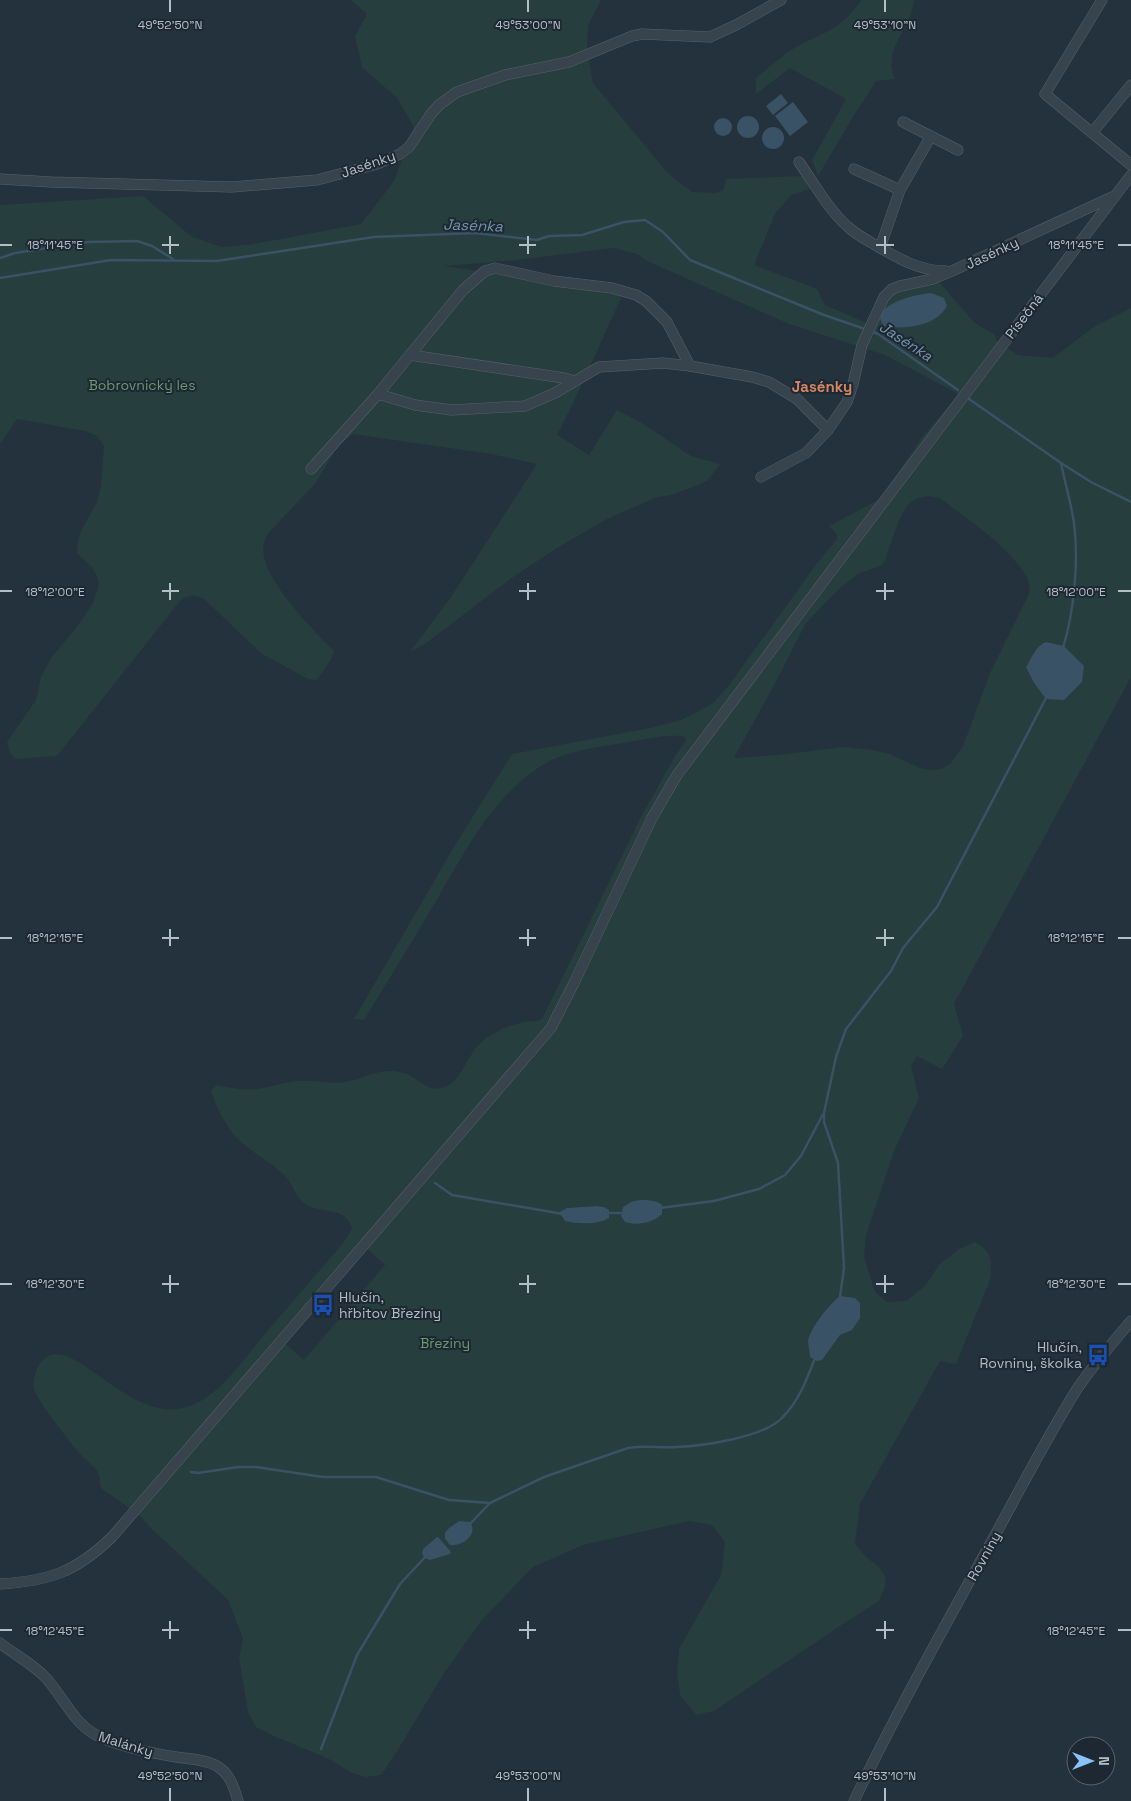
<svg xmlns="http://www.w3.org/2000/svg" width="1131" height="1801" font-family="'Space Grotesk',sans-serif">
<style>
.green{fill:#263e3d;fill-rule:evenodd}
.water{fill:#395266}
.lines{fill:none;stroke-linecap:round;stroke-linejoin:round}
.stream{stroke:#395266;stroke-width:2.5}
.minor-casing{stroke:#56616b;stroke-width:11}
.minor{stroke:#37434d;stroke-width:10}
.ticks{fill:none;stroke:#b3bec8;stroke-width:2}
.labels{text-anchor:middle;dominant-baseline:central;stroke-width:4;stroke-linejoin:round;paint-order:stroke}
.street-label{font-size:14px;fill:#b3bec8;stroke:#1d2832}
.park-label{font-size:14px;fill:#6a996f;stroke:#1d2832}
.poi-label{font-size:14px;fill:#b3bec8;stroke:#1d2832;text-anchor:start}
.water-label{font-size:15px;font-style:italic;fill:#7393ab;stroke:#1d2832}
.neighbourhood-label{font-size:15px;font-weight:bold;fill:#d48563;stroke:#1d2832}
.ticks-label{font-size:12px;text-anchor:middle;fill:#b3bec8;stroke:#1d2832;stroke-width:4;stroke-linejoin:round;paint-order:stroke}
</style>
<rect width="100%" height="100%" fill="#24323d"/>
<g class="green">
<path d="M351,0H601L588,25L587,49L593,83L666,171L676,180L692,192L717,193L724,189L726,179L803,176L810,189L791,195L775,214L754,265L817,289L825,305L867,323L896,290L939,282L975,323L995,335L997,341L1018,355L1053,358L1095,326L1131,308V677L954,1004L963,1036L942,1069L917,1056L911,1066L919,1098L895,1149L866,1235L864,1257L875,1292L887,1302L906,1301L925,1286L939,1265L959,1249L975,1242C992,1251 993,1262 990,1280L956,1364L940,1361L860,1504L855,1544L867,1558L877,1565L885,1576L886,1584L879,1601L837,1628L714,1711L696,1715L680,1695L677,1673L679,1649L721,1575L725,1542L712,1525L689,1521L583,1545L533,1567L482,1620L444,1673L396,1753L381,1775L366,1777L352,1773L329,1759L274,1736L256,1727L248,1712L239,1658L243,1639L228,1600L153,1530L140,1516L101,1488C100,1483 100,1477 98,1473C95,1466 85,1460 80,1454C71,1443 37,1401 34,1389C32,1378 38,1361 48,1356C81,1341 136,1432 195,1404C222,1391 245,1358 264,1335C290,1304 317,1274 343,1243L352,1229C347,1206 320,1214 305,1204C295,1197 293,1184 285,1176C272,1163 256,1155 242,1143C227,1130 217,1109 211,1091L216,1085C229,1088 241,1090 254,1089C269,1088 283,1082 299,1081C314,1080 329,1084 344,1082C359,1080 374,1071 389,1071C396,1071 404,1072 411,1076C423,1083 429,1092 445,1087C460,1082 468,1055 480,1043C493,1032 508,1025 524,1022C531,1020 536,1023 542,1019L641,817L675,756L686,741L685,737C668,733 641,740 624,743C598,747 564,751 541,766C491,798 464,854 435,903C412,942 388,981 364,1020L354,1019L455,845L512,754L650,728L681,720L712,704L727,688L817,563L837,539L836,533L829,526L880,499L923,436L959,394L885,355L789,324L647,261L637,254L614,248L516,260L444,266L612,290L623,294C601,341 581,389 557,435L589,455L617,410L642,423L691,456L720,464L707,481L672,495L657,497L607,519L557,548L513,577L425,644L410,652L451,597L537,464L491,454L353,434L338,446L315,484L269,532C266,537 263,543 263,550C265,582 312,629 334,651L332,658L317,680L308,679L262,654L204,599C194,594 189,594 180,601L57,756L15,759L10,753L7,742L36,700L41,677L51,658L76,628L93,603L99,584L97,576L91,566L77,553L78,540L82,529L97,502L101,487L104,446L97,436L85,431L17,419L0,444V205L143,196L192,237L222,247L254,244L361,224L394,181L414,127L397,98L362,67L355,36L367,14ZM929,496L940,498C967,519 1009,546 1026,576C1030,582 1030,587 1029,594L991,671L963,746L951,763L942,769L931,770L920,768L890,754L873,750L844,747L777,755L734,758L772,689L806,623L839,589L858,574L880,566L884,563C890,548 900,507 914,500C918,497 925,497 929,496ZM1041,644L1064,646L1084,666L1026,667L1035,651ZM595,1206L604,1207L593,1222H570L561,1218L567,1208ZM662,1206V1213L623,1207ZM364,1246L385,1265L304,1360L282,1341ZM840,1296L852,1330L840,1335L822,1360L817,1321C825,1312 830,1302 840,1296ZM439,1538L450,1552L423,1549Z"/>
<path d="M861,0H914C912,29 881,49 895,79L876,81L853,117L818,176L812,160L846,99L790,68L756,94V78C769,68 782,55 796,47C825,31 842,30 861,0Z"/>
</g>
<g class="water">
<polygon points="781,94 788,103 773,115 766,106"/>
<polygon points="793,102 808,122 790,136 775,116"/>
<circle cx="748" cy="127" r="11"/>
<circle cx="723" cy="127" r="9"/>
<circle cx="773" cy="138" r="11"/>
<path d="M931,293L944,298L947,306C937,326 904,330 884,326C882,323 879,319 881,315C886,301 918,294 931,293Z"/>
<path d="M1046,642L1064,646L1084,666L1082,682L1064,700L1046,699L1034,683L1026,667C1032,658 1035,646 1046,642Z"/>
<path d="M639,1200C648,1200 656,1200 662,1205V1214C652,1223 638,1226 625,1222L621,1216L623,1207L631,1202Z"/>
<path d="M596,1206L604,1207L609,1210V1218C598,1225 578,1224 565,1221L560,1214V1212L567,1208Z"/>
<path d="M840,1296L855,1298L860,1303V1318L852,1330L840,1335L822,1360L817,1361L810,1357C810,1352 808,1346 808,1341C810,1328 830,1303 840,1296Z"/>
<path d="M459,1521L470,1522C479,1534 462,1547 450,1545L445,1539V1533L449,1528Z"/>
<polygon points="437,1537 439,1538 451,1552 450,1554 430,1560 425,1558 422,1554 423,1549"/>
</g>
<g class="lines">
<g class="stream">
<polyline points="0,258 15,253 89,242 137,241 152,246 173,259"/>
<polyline points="0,278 111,260 217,261 374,237 475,233 537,240 549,236 582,235 624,222 645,220 663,232 690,260 824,315 865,329"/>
<polyline points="871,331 878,334 958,390"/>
<polyline points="969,399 1061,463 1091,482 1131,502"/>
<path d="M1061,463C1065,483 1071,503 1074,523C1079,561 1074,612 1063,648"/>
<polyline points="435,1183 452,1195 563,1214"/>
<polyline points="660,1208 714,1201 759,1189 785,1175 801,1156 823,1114"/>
<polyline points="608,1213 623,1213"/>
<polyline points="840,1297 844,1268 838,1163 824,1122 824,1113 836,1057 846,1029 891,971 903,948 937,907 1047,696"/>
<polyline points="191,1472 198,1473 238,1467 256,1467 323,1477 376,1477 449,1500 490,1503"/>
<path d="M468,1526L490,1503L544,1477L628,1448C645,1445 660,1448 677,1447C703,1446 764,1437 782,1418C799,1401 807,1379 815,1358"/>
<polyline points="321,1749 357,1655 400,1584 427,1555"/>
</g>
<g class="minor-casing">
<g id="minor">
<polyline points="1102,0 1045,94 1131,165"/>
<polyline points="903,122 958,150"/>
<polyline points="1092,133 1131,85"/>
<path d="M799,162C813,182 829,210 847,226C854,233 863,238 872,243C896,257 918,271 946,271"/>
<polyline points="854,169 900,190"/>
<polyline points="0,179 51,182 232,187 317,180 377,164 400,154 409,147 431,114 439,105 457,92 505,75 569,62 632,36 642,34 710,37 736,25 781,0"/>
<polyline points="880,248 900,190 931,136"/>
<polyline points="410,355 564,378 574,381"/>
<polyline points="378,394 463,290 485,271 495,268 554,281 612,288 636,295 646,301 667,322 690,366"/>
<polyline points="311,469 378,394 415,405 452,410 525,406 555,393 599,367 663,363 690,366 752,377 769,382 797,399 828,430 847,402 853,384 862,345 884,297 892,289 900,286 933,279 952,271 1112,197"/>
<polyline points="761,477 806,453 828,430"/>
<path d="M0,1584C49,1581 76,1572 112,1537L551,1028L574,983L652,818L677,775L1131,175"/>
<path d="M0,1643C15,1655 33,1664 46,1678C65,1699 74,1726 102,1738C125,1748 151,1753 176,1757C189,1759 205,1759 217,1766C230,1774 234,1787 238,1801"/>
<path d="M854,1801C897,1711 946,1624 994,1537C1021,1488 1047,1437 1077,1389C1093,1365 1112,1343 1131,1321"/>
</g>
</g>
<use href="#minor" class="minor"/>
</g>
<path class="ticks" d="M170,0V12M528,0V12M885,0V12M170,236V254M528,236V254M885,236V254M0,245H12M162,245H179M519,245H536M876,245H894M1118,245H1131M170,583V600M528,583V600M885,583V600M0,591H12M162,591H179M519,591H536M876,591H894M1118,591H1131M170,929V946M528,929V946M885,929V946M0,938H12M162,938H179M519,938H536M876,938H894M1118,938H1131M170,1275V1293M528,1275V1293M885,1275V1293M0,1284H12M162,1284H179M519,1284H536M876,1284H894M1118,1284H1131M170,1621V1639M528,1621V1639M885,1621V1639M0,1630H12M162,1630H179M519,1630H536M876,1630H894M1118,1630H1131M170,1788V1801M528,1788V1801M885,1788V1801"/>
<defs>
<g id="bus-bare" transform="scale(1.725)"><path d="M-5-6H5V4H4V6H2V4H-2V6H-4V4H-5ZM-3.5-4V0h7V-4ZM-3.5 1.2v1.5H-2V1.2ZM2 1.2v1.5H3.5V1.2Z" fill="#1a4fb4" stroke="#1d2832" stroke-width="2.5" paint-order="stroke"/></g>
</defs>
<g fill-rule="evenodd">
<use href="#bus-bare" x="323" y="1305"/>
<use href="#bus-bare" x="1098" y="1355"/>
</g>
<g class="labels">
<g class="street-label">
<text transform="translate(368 164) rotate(-19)">Jasénky</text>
<text transform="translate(992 253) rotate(-25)">Jasénky</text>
<text transform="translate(1024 316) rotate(-53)">Písečná</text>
<text transform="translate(984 1556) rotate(-61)">Rovniny</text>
<text transform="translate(126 1744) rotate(17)">Malánky</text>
</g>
<g class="park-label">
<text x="142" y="385">Bobrovnický les</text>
<text x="445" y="1343">Březiny</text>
</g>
<g class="poi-label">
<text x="339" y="1297">Hlučín,<tspan x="339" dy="16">hřbitov Březiny</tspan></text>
<text x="1082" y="1347" text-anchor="end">Hlučín,<tspan x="1082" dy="16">Rovniny, školka</tspan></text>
</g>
<g class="water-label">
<text transform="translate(473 225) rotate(2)">Jasénka</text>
<text transform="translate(906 341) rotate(33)">Jasénka</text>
</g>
<g class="neighbourhood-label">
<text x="822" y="386">Jasénky</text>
</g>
</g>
<g class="ticks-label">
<text x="170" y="29">49°52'50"N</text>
<text x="528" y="29">49°53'00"N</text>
<text x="885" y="29">49°53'10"N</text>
<text x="1076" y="249">18°11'45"E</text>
<text x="55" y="249">18°11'45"E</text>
<text x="1076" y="596">18°12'00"E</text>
<text x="55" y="596">18°12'00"E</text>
<text x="1076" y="942">18°12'15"E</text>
<text x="55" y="942">18°12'15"E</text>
<text x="1076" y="1288">18°12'30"E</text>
<text x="55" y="1288">18°12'30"E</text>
<text x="55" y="1635">18°12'45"E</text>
<text x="1076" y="1635">18°12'45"E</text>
<text x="170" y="1780">49°52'50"N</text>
<text x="528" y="1780">49°53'00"N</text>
<text x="885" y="1780">49°53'10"N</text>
</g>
<g transform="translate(1091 1761) rotate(90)"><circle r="24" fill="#1d2832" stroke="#59646e"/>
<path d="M0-4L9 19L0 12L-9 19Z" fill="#89c2f7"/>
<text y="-8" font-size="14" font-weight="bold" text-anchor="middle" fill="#b3bec8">N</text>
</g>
</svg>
